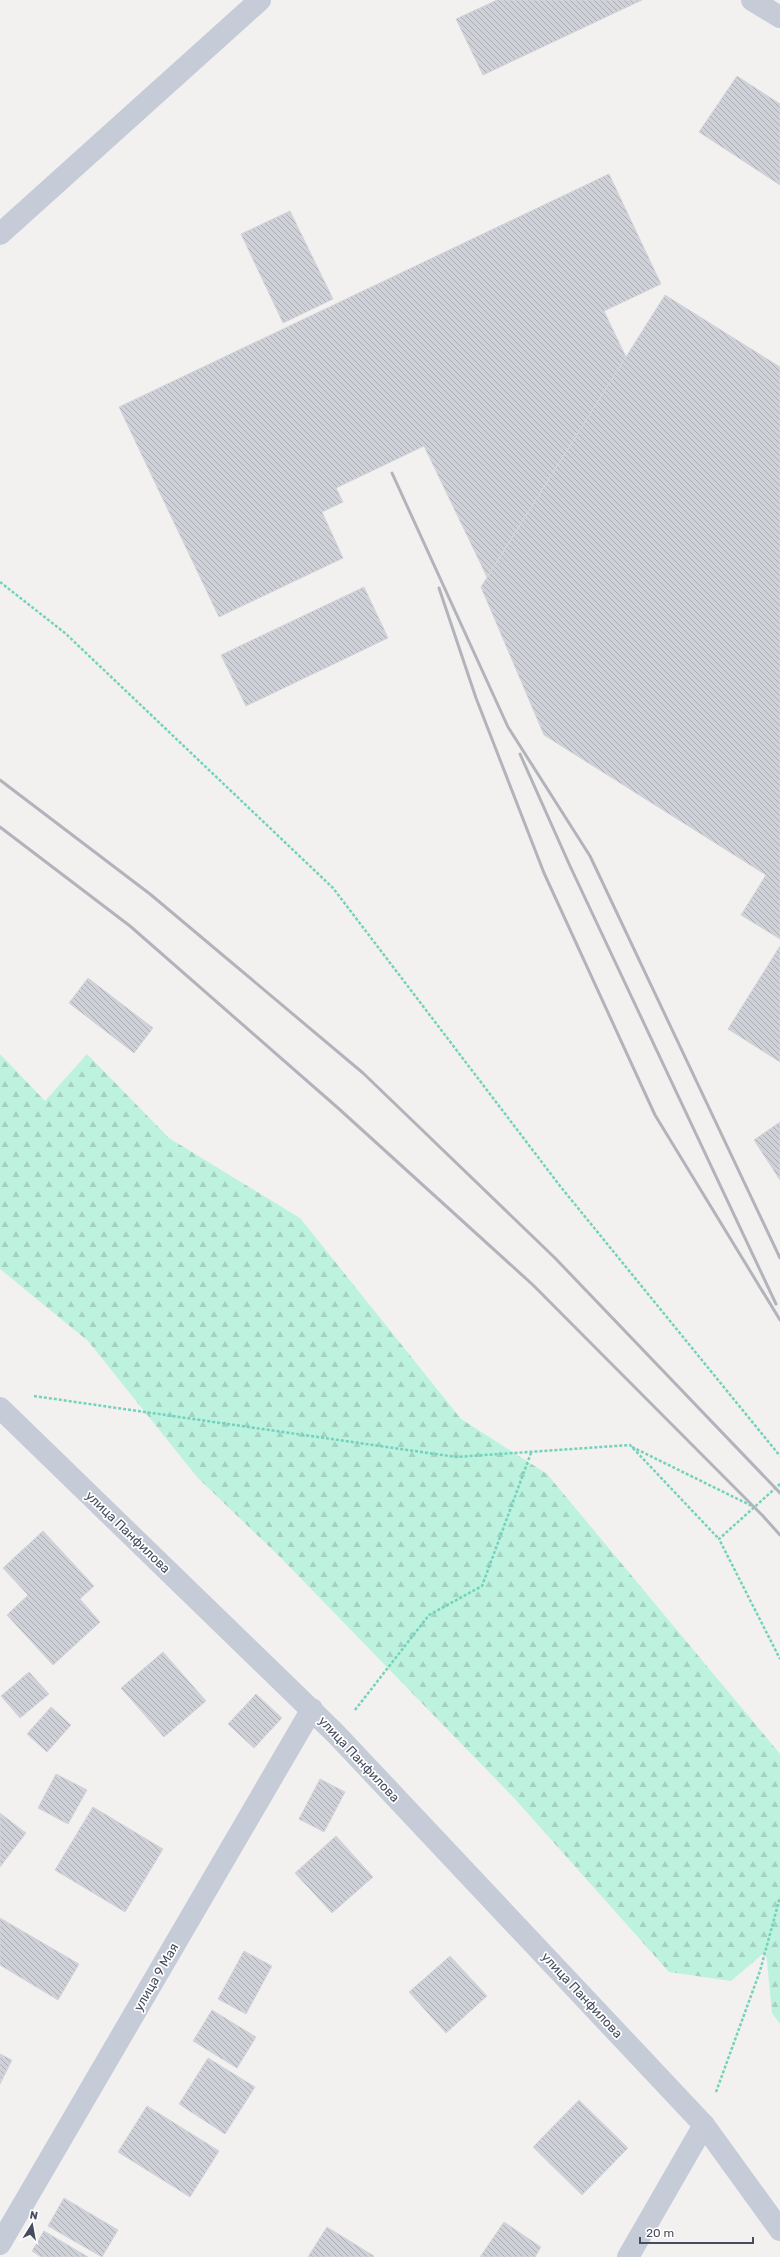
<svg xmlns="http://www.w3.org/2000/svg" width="780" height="2257" font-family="Rubik,sans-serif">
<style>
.forest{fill:url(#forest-firs)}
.building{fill:url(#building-back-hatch);stroke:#d4d4dc}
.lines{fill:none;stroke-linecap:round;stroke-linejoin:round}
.path{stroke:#73d2bb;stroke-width:2.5;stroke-dasharray:3 2;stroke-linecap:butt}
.service{stroke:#c6cbd8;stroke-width:22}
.minor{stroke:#c6cbd8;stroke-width:22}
.rail{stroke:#b2b3bb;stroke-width:3}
.labels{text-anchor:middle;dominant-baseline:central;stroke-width:3.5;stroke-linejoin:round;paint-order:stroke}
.street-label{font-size:13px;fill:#474d5f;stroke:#fff}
</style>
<defs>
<pattern id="forest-firs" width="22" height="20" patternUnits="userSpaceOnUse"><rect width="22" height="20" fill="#bdf2df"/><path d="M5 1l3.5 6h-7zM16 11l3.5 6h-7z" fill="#a4d1c2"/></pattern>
<pattern id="building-back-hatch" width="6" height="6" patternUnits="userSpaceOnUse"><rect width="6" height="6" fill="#cfd1d8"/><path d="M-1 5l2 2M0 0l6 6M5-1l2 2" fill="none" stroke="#aaacb2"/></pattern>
</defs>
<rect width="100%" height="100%" fill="#f3f1f0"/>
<polygon class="forest" points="0,1054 45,1101 87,1054 169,1138 300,1218 461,1419 547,1474 780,1754 780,2024 772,2013 766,1951 731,1981 669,1972 515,1799 281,1558 197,1477 88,1341 0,1269"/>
<g class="building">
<polygon points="497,0 642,0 483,75 456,19"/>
<polygon points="737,76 780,104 780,185 699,132"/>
<polygon points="609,174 661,284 604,311 626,357 487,577 424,446 336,488 343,502 322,512 343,558 219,617 119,407"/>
<polygon points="290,211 333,299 283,323 241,234"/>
<polygon points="665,295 780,367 780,939 741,915 766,875 544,735 481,587"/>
<polygon points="364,587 388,638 246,706 221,655"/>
<polygon points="780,946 780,1062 728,1029"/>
<polygon points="88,978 153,1028 134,1053 69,1003"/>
<polygon points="780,1122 780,1180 754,1140"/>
<polygon points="43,1531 94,1586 80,1599 100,1622 53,1665 7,1615 28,1595 3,1568"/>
<polygon points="163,1652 206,1701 164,1737 121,1688"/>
<polygon points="29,1672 49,1694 20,1718 1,1696"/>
<polygon points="256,1694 282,1718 254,1748 228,1724"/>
<polygon points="51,1707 71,1725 47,1752 27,1734"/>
<polygon points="56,1774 87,1790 68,1824 38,1808"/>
<polygon points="320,1779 345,1792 324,1832 299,1819"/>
<polygon points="93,1807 163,1849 125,1912 55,1870"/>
<polygon points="0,1813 26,1833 0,1867"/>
<polygon points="336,1836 373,1877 332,1913 295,1873"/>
<polygon points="0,1918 79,1964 58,2000 0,1965"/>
<polygon points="244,1951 272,1966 246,2014 218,1999"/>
<polygon points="450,1956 487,1996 446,2033 409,1992"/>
<polygon points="212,2010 256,2037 237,2068 193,2041"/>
<polygon points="0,2054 12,2060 0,2084"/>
<polygon points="208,2058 255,2087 225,2134 179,2104"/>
<polygon points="579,2100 628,2148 582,2195 533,2147"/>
<polygon points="147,2106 219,2151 190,2197 118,2152"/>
<polygon points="64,2198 118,2230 102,2257 48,2226"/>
<polygon points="504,2222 541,2247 535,2257 480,2257"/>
<polygon points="327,2227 374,2256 373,2257 308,2257"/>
<polygon points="44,2231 88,2257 41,2257 32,2251"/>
</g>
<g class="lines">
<g class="path">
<polyline points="0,582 65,633 333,888 560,1186 780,1456"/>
<polyline points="34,1396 456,1457 630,1445 719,1539"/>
<polyline points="632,1447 754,1507"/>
<polyline points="780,1484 719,1539 780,1659"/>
<polyline points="355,1710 429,1615 482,1586 531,1453"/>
<polyline points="716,2092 760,1971 780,1897"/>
</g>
<polyline class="service" points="752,0 780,17"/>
<g class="minor">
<polyline points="0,234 260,0"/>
<polyline points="0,1408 336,1734 704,2125 780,2230"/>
<polyline points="0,2244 312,1709"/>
<polyline points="628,2257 704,2125"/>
</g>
<g class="rail">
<polyline points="392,473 508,727 590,856 780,1258"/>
<polyline points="439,588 476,698 544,873 655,1115 780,1320"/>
<polyline points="520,754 570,866 776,1304"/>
<polyline points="0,780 150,894 363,1073 555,1258 780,1493"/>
<polyline points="0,827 130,926 338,1108 533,1285 763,1516 780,1535"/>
</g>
</g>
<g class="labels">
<g class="street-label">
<text transform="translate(128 1532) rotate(44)">улица Панфилова</text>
<text transform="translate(359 1759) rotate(47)">улица Панфилова</text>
<text transform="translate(156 1977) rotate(-60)">улица 9 Мая</text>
<text transform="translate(582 1995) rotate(47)">улица Панфилова</text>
</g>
</g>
<g transform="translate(32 2225) rotate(11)" stroke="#ffffff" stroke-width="3" paint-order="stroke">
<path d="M0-3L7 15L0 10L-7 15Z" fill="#474d5f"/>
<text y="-6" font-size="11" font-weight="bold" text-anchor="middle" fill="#474d5f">N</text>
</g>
<path d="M640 2237v6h113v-6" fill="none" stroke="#474d5f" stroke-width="2"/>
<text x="646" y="2237" font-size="12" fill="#474d5f" stroke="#ffffff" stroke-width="3" paint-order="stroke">20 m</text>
</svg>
